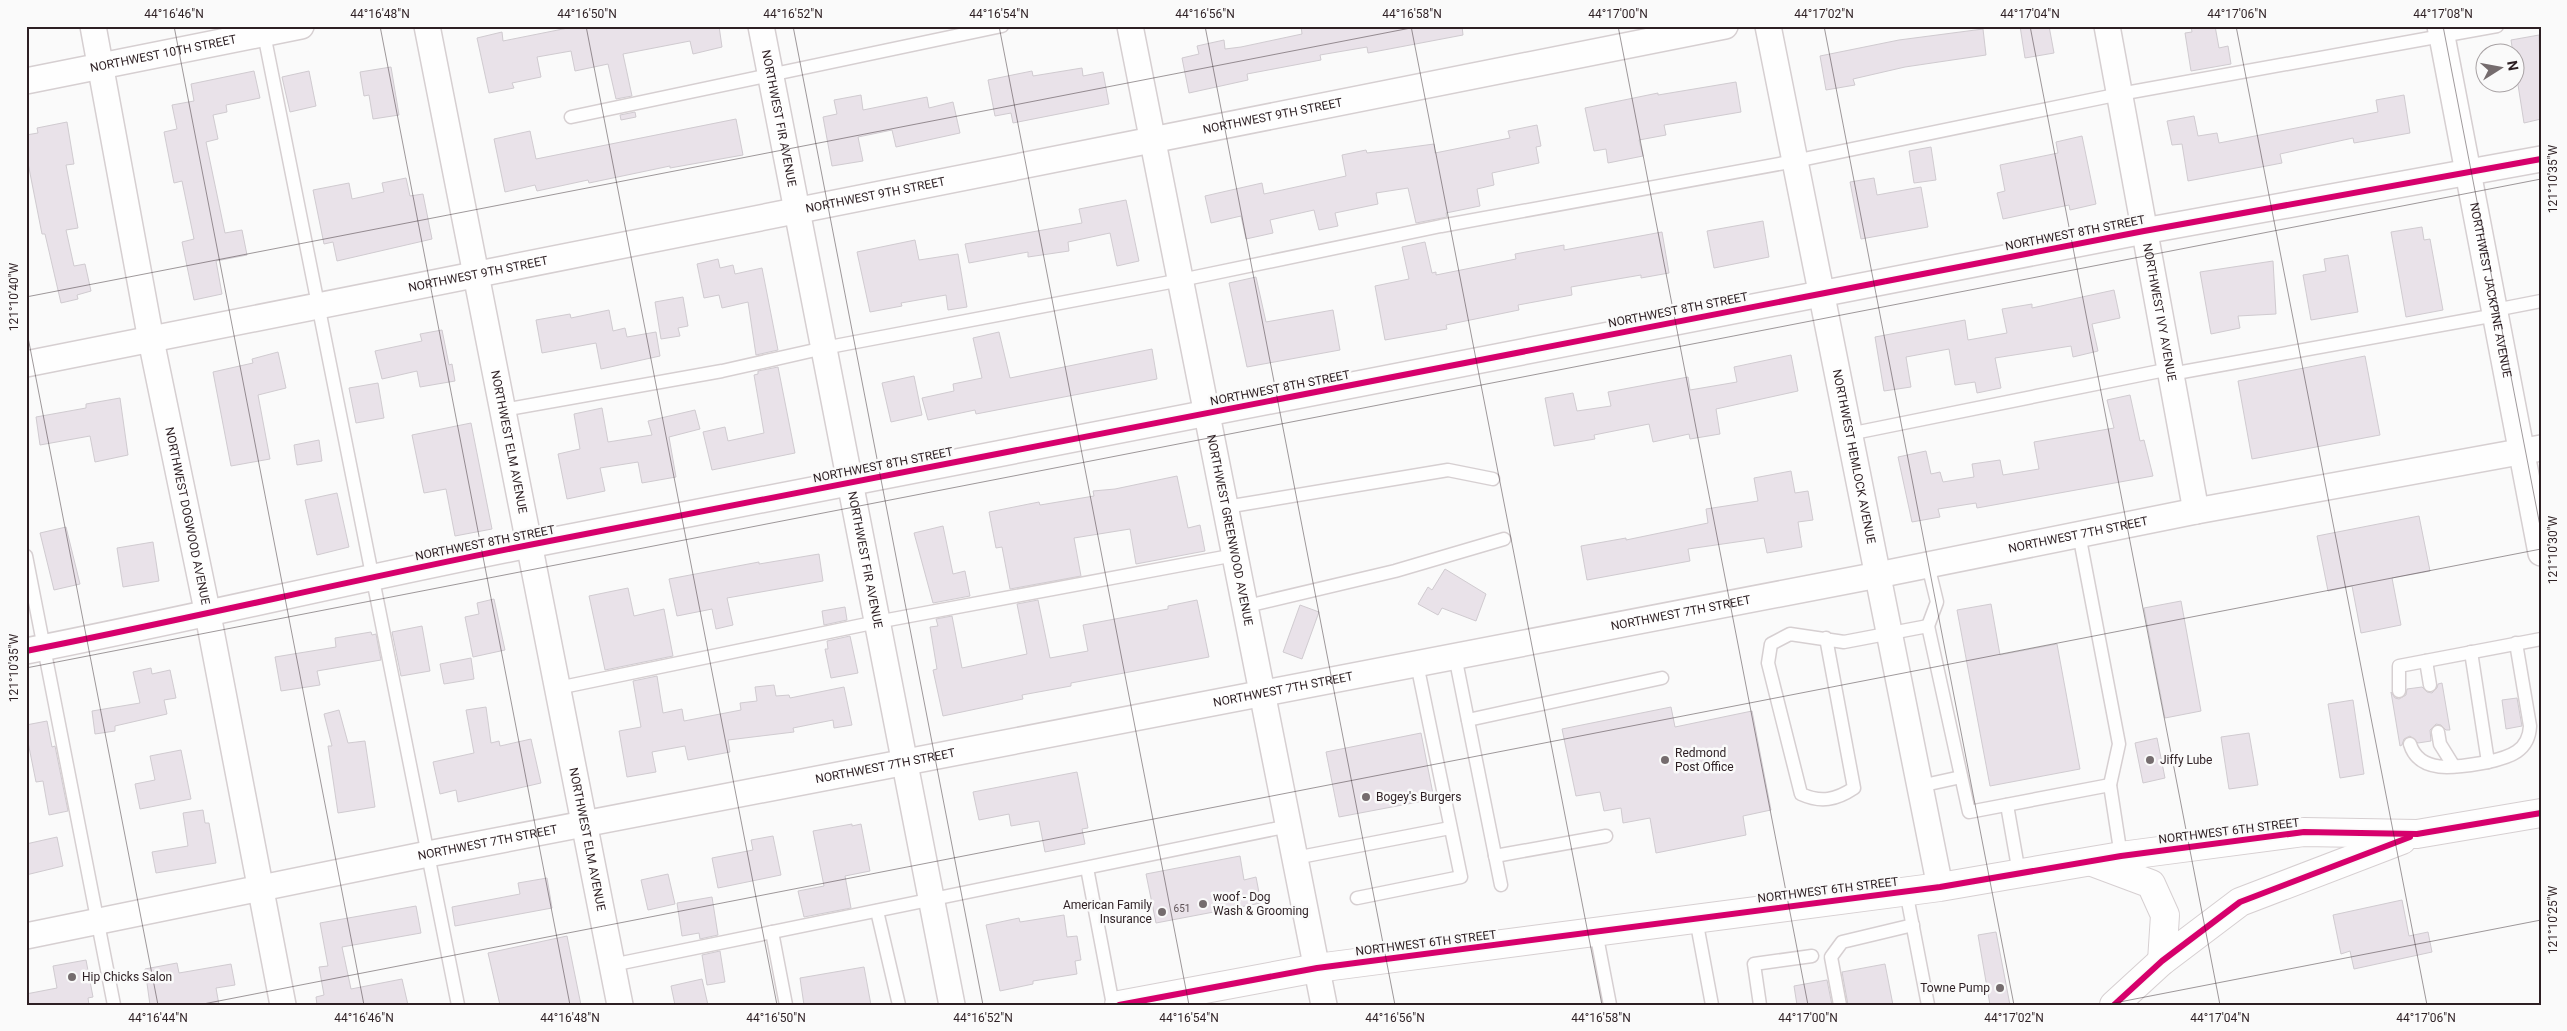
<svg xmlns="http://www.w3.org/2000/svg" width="2567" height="1031" font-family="Roboto,sans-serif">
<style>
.building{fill:#e9e2e9;stroke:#d0cbd0}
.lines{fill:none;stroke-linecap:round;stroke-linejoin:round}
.lane-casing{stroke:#d6cfd1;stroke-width:15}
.street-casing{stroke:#d6cfd1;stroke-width:28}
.primary-casing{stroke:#d6cfd1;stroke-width:30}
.lane{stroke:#fefefe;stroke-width:12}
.street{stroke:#fefefe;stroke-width:25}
.primary{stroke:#fefefe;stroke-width:28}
.cycleway-casing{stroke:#fafafa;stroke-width:9}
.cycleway{stroke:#d6006c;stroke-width:6}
.ticks{fill:none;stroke:#2d1f23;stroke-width:1;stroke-opacity:0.45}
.poi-dot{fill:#756c6e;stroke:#fafafa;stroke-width:2}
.labels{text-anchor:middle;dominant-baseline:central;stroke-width:5;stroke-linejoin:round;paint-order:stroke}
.number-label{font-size:10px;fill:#5e5256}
.street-label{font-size:12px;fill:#2d1f23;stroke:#fafafa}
.poi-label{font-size:12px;fill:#2d1f23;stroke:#fafafa;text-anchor:start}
.neatline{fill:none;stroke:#2d1f23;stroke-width:2}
.ticks-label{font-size:12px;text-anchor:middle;fill:#2d1f23}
</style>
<rect width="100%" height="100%" fill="#fafafa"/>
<g class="building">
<polygon points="578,26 719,26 722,47 693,54 690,41 623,54 632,96 616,99 608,64 575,71 571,51 537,57 541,77 512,83 514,88 489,93 477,38 502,32 503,41"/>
<polygon points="1301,26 1462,26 1463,35 1368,53 1367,47 1320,55 1321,60 1247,74 1248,80 1189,93 1182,58 1199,54 1197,46 1224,40 1225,49 1241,47 1302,34"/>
<polygon points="2020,26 2049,26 2054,53 2025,58"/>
<polygon points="2191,26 2215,26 2219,48 2228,46 2231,64 2191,71 2185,33 2192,32"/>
<polygon points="1983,29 1986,55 1905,67 1853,79 1855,85 1826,90 1820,56 1899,40"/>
<polygon points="2539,35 2541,119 2524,123 2511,40"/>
<polygon points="391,67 399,115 373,119 369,95 364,96 360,72"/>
<polygon points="1082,68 1083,76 1103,72 1109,104 1013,123 1011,113 995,116 988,80 1032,71 1033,76"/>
<polygon points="254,71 260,98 226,105 227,112 213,115 218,139 206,142 225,233 242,230 247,255 216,261 222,294 194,300 182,242 194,239 182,181 174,183 164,132 177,129 172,105 194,101 191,84"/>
<polygon points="309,71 316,106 290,112 282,77"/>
<polygon points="1736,82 1741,112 1664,125 1666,135 1639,140 1643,156 1608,163 1606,149 1594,151 1585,108 1658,93 1658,95"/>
<polygon points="861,95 863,110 927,97 929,108 953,102 960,133 896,147 892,130 858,137 863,161 832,166 823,117 837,114 834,100"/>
<polygon points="2404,95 2410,133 2354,143 2353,138 2280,154 2282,163 2188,181 2182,144 2172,145 2167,121 2194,116 2198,136 2217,133 2219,143 2378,112 2376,100"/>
<polygon points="635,112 636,117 621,120 620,115"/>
<polygon points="736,119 743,155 670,168 670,166 589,183 588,180 537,191 535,185 505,192 494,139 530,131 536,159"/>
<polygon points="67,122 74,164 66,165 78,228 66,230 74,266 85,264 91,291 77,295 78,299 61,303 45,234 42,234 26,153 26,135 38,133 37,128"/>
<polygon points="1537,125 1541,146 1536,147 1539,163 1492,173 1494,185 1477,189 1480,206 1446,213 1447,217 1416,223 1408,188 1376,193 1378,204 1335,213 1338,226 1319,230 1314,210 1270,220 1273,233 1246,239 1241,216 1211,223 1205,196 1262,183 1264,194 1346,176 1342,155 1366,150 1367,153 1434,144 1435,153 1510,138 1508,131"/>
<polygon points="2082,136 2096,204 2070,210 2069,205 2003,219 1997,193 2005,191 2000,165 2058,153 2056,142"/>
<polygon points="1931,147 1936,180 1914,183 1909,151"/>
<polygon points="406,178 410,196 423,194 432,239 337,261 333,242 324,244 313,190 349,183 352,199 384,192 382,183"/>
<polygon points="1874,178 1877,195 1921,187 1928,227 1861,239 1850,182"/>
<polygon points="1126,200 1139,261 1117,266 1110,233 1068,242 1069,251 1028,257 1028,252 969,263 965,244 1082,223 1079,209"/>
<polygon points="1763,221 1769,257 1714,268 1707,231"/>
<polygon points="2422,227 2424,240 2430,239 2443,310 2406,317 2391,232"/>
<polygon points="1662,232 1669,273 1641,278 1641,275 1571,287 1572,295 1518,305 1519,310 1446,325 1447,329 1385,340 1375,286 1409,279 1402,247 1425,242 1432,273 1436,272 1436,275 1516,259 1515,254 1564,245 1564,250"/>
<polygon points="915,240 919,260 958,254 967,307 948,310 946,295 901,303 902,306 870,312 857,252"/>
<polygon points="2348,255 2358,312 2311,320 2303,275 2326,271 2324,259"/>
<polygon points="718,259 720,268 733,265 735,274 762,268 778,350 756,355 748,302 722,308 719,295 704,298 697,264"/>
<polygon points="2273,261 2276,314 2238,316 2240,328 2211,334 2200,272"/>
<polygon points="1256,277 1266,322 1333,310 1340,350 1247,367 1229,283"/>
<polygon points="2114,290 2120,318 2092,324 2098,351 2073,357 2071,346 1995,358 2001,388 1977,393 1975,382 1955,385 1949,349 1906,357 1911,387 1884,391 1875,337 1965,320 1968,340 2007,333 2002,309 2032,304 2032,308"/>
<polygon points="683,297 688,326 678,328 680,336 661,339 655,302"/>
<polygon points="609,310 613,331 625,328 627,337 656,332 660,356 601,369 596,343 542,353 536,320 570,314 571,318"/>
<polygon points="442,330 449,365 452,364 455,381 420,387 417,371 382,379 375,351 422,341 420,334"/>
<polygon points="999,332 1010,378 1152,349 1157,379 976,414 975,410 928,420 922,398 954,391 953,384 982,378 973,338"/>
<polygon points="278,352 286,388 258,395 270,459 231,466 213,372 253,363 252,359"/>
<polygon points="1791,355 1798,391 1716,409 1720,434 1690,439 1689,434 1653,442 1649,424 1594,435 1595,439 1554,446 1545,398 1573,393 1577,411 1611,406 1608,392 1688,377 1690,390 1737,382 1734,367"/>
<polygon points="2365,356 2380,435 2252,459 2238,381"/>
<polygon points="778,367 795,453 712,470 703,432 725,427 728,441 764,433 754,375 758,374 758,371"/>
<polygon points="914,376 922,415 891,422 882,383"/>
<polygon points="378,383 384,418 356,423 349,388"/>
<polygon points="2130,395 2140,441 2144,440 2153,476 1977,508 1976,503 1938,509 1940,517 1912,522 1898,457 1926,451 1931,474 1940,472 1943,482 1974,477 1972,464 2000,460 2003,475 2039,469 2034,442 2114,428 2107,400"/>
<polygon points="120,398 128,455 95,462 90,436 40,445 36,417 86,408 86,404"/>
<polygon points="602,408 608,442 652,435 648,421 695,410 700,429 669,437 676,477 642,483 638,462 600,468 605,491 567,499 558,454 580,449 574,414"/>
<polygon points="471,423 492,529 455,536 446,489 424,493 412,435"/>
<polygon points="319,440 322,461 297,465 294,445"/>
<polygon points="1791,471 1795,493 1808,491 1813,520 1798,522 1802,547 1767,553 1764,538 1688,549 1690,561 1587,580 1581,546 1626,538 1626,540 1708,523 1706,509 1758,501 1754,478"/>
<polygon points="1177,476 1188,528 1200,525 1205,551 1136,564 1130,529 1074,538 1081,576 1010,589 1002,547 996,548 989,512 1039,502 1040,505 1094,496 1093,491 1115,489"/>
<polygon points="337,493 349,547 317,555 305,500"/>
<polygon points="2419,516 2430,571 2392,578 2401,625 2361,633 2352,586 2328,591 2317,536"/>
<polygon points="943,526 953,574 965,571 970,596 933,603 914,533"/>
<polygon points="66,527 80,584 54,590 40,533"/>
<polygon points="153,542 159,581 123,587 117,548"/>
<polygon points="819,554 823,581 727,598 733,625 716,629 712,609 677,616 669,579 759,562 759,564"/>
<polygon points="1445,569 1486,594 1476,621 1442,608 1438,615 1418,604 1428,587 1432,590"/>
<polygon points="628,588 634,616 664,609 673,656 605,670 589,596"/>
<polygon points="494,599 505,650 473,657 465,617 479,614 477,603"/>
<polygon points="1038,600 1050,658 1088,651 1083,625 1168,609 1168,606 1197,600 1209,657 1071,683 1071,686 1022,695 1023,699 943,716 933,670 937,669 930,627 938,626 936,619 952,616 962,668 1027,654 1017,604"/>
<polygon points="2181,601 2201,711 2165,718 2144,608"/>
<polygon points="1991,604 2000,655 2057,644 2080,769 1990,786 1957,610"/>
<polygon points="1300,605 1319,612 1302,659 1283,652"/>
<polygon points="845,607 847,620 824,625 822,611"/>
<polygon points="422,626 430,671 401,676 392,632"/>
<polygon points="371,632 372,635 376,634 381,660 317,671 320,685 281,691 275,657 336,647 335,638"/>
<polygon points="850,636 858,673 831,678 825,649 828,649 827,641"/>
<polygon points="471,658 474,679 444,684 440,664"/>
<polygon points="151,668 152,674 170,670 176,698 164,700 167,714 115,726 115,731 95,734 92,711 140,703 133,672"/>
<polygon points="657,676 663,713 682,709 684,721 741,710 740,703 757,701 755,687 774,685 776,696 789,695 790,698 844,687 852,725 834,728 833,720 793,728 794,732 728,740 730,752 688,760 685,746 652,752 656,772 627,777 619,731 641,727 633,681"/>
<polygon points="2442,683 2450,730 2446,730 2441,725 2436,724 2430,730 2431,741 2418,743 2410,736 2404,739 2402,745 2400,746 2391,692 2395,698 2399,699 2406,695 2407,689 2422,687 2427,692 2432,693 2437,688 2438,684"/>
<polygon points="2517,698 2522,726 2506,729 2502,700"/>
<polygon points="2353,700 2364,774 2340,778 2328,704"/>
<polygon points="486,707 491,743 499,741 500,746 531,739 541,783 458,802 456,790 440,794 433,762 474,753 466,710"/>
<polygon points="1671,707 1675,727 1752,711 1771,810 1743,816 1746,835 1656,853 1650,818 1623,823 1621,808 1604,811 1600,792 1576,796 1562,729"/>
<polygon points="339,710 348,743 365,741 375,807 338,813 328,746 332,746 324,714"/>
<polygon points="47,721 52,747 55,746 68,811 49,815 43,781 36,782 26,732 26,725"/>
<polygon points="1421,733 1434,799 1339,817 1326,752"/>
<polygon points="2249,733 2258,785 2229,789 2221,737"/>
<polygon points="2157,738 2165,778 2143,783 2135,743"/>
<polygon points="181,750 191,799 140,809 135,784 155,780 150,756"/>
<polygon points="1077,772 1088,828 1082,829 1085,844 1045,852 1039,821 1011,826 1009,814 979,820 973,792"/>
<polygon points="203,810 205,823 209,823 216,863 156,873 152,852 188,846 183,813"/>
<polygon points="852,824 852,826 861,824 870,871 845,876 851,908 804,917 798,891 824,886 813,831"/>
<polygon points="773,836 781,875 718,888 712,858 753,850 751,840"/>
<polygon points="57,837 63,866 26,875 26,844"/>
<polygon points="1240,856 1244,880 1256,877 1261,903 1156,923 1146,874"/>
<polygon points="668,874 675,904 648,910 641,880"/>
<polygon points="547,878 552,908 455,926 452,907 520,894 518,883"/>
<polygon points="712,897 718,935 700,939 699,933 682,936 677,903"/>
<polygon points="2402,900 2409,936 2428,932 2432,952 2354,969 2350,951 2341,954 2333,915"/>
<polygon points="416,906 421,933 342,947 351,989 402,979 408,1005 317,1005 316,997 324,995 319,967 328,966 320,923"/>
<polygon points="1064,915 1067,937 1077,936 1081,960 1075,961 1077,974 1033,981 1033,984 1000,991 986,925 1019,918 1020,922"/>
<polygon points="1996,932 2010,1005 1990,1005 1978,935"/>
<polygon points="567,936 581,1005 500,1005 488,953"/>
<polygon points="720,951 725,982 707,985 702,955"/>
<polygon points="86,960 93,997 88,998 89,1005 26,1005 26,994 57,988 53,966"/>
<polygon points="177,963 179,973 231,964 235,985 216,988 219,1005 150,1005 145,969"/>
<polygon points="1885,964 1893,1005 1848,1005 1842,972"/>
<polygon points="864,967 871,1005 804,1005 800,978"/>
<polygon points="702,979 708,1005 675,1005 671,986"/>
<polygon points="1827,980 1832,1005 1797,1005 1794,986"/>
</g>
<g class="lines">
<g class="lane-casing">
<g id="lane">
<polyline points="263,29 458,1005"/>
<polyline points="571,117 1002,26"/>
<polyline points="2495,310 2541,301"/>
<polyline points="2171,374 2496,315"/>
<polyline points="503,410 722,371 824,348 1181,280 1441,226 1795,161 2120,94 2497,26"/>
<polyline points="1849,434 2170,369"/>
<polyline points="1226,507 1448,470 1493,479"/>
<polyline points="2079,534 2119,744 2110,785"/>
<polyline points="26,556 114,1005"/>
<polyline points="1247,606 1395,571 1504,539"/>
<polyline points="1928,626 1937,602 1928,565"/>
<path d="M1826,638L1854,788C1836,800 1821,803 1801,794L1768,663L1771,644L1790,634L1844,642L1928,626L1969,812L2110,785L2121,856"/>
<path d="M2471,652L2488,762C2510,757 2529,751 2530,726L2516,643"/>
<polyline points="1455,656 1501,885"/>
<polyline points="2426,661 2430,685"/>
<polyline points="558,688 877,622 1235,555"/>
<polyline points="2399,691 2399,666 2541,639"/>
<polyline points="1468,720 1662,678"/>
<polyline points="2438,732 2440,744 2453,765"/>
<path d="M2410,744C2420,777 2463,766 2488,762"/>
<polyline points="1920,786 1961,777"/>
<polyline points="2007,805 2019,873"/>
<polyline points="1495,856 1606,836"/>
<polyline points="1295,858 1450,828"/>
<polyline points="1087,868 1113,1005"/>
<polyline points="1906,891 1928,1005"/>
<polyline points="1357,898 1461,877 1417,664"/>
<polyline points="877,911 899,1005"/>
<polyline points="1696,919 1712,1005"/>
<polyline points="772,932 786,1005"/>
<polyline points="1596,932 1610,1005"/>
<polyline points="612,965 1289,826"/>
<polyline points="1760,1005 1754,964 1812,956"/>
<polyline points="1840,1005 1831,957 1842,942 1913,925"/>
</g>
</g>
<g class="street-casing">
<g id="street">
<path id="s1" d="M93,26L151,340L208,615L283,1005"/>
<path id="s2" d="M427,26L620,1005"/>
<path id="s3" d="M761,26L952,1005"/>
<path id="s4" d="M1130,26L1324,1005"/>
<path id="s5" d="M1768,26L1940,887"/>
<path id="s6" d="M2107,26L2196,511"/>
<path id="s7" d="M2440,26L2541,553"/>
<path id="s8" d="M26,81L301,26"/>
<path id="s9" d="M26,364L1725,26"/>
<path d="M26,651C194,618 361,578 529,545L2144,231L2541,159"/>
<path id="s10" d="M26,936L428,854L1878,575L2196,511L2541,448"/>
</g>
</g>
<g class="primary-casing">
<g id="primary">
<polyline points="2092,862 2151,884 2165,915 2162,961"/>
<polyline points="1119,1005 1317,968 1940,887 2121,856 2304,832 2417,834 2541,813"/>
<polyline points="2114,1005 2162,961 2240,902 2402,840"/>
</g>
</g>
<use href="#lane" class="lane"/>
<use href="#street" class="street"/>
<use href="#primary" class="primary"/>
<g class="cycleway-casing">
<g id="cycleway">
<path d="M26,651C194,618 361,578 529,545L2144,231L2541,159"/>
<polyline points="1119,1005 1317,968 1940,887 2121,856 2304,832 2417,834 2541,813"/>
<polyline points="2114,1005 2162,961 2240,902 2410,837"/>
</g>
</g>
<use href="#cycleway" class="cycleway"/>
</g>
<path class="ticks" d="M174,26L364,1005M380,26L570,1005M586,26L777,1005M793,26L983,1005M999,26L1189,1005M1205,26L1395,1005M1411,26L1602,1005M1618,26L1808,1005M1824,26L2014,1005M2030,26L2220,1005M2236,26L2427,1005M2443,26L2541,531M26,297L1421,26M26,327L158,1005M26,668L2541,179M198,1005L2541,549M2104,1005L2541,920"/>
<g class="poi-dot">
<circle cx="1665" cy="760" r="5"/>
<circle cx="2150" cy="760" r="5"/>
<circle cx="1366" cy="797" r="5"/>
<circle cx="1203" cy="904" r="5"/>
<circle cx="1162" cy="912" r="5"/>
<circle cx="72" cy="977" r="5"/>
<circle cx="2000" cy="988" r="5"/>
</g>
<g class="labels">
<g class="number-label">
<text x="1182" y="908">651</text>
</g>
<g class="street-label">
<text stroke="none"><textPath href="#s8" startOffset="140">NORTHWEST 10TH STREET</textPath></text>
<text stroke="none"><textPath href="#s9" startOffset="1271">NORTHWEST 9TH STREET</textPath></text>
<text stroke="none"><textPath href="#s3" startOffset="94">NORTHWEST FIR AVENUE</textPath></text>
<text stroke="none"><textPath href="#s9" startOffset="866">NORTHWEST 9TH STREET</textPath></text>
<text transform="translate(2075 233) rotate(-11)">NORTHWEST 8TH STREET</text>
<text stroke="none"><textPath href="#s9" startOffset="461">NORTHWEST 9TH STREET</textPath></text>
<text stroke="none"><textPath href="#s7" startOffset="269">NORTHWEST JACKPINE AVENUE</textPath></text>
<text transform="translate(1678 310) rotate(-11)">NORTHWEST 8TH STREET</text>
<text stroke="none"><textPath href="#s6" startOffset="291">NORTHWEST IVY AVENUE</textPath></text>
<text transform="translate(1280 388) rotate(-11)">NORTHWEST 8TH STREET</text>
<text stroke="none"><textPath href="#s2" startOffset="424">NORTHWEST ELM AVENUE</textPath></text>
<text stroke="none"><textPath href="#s5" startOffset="439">NORTHWEST HEMLOCK AVENUE</textPath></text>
<text transform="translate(883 465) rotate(-11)">NORTHWEST 8TH STREET</text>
<text stroke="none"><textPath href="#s1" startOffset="499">NORTHWEST DOGWOOD AVENUE</textPath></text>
<text stroke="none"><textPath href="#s4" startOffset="514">NORTHWEST GREENWOOD AVENUE</textPath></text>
<text stroke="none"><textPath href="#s10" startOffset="2091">NORTHWEST 7TH STREET</textPath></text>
<text transform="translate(485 543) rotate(-11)">NORTHWEST 8TH STREET</text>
<text stroke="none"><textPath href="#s3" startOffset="544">NORTHWEST FIR AVENUE</textPath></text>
<text stroke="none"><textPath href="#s10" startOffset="1686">NORTHWEST 7TH STREET</textPath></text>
<text stroke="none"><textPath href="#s10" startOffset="1281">NORTHWEST 7TH STREET</textPath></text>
<text stroke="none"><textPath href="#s10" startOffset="876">NORTHWEST 7TH STREET</textPath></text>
<text transform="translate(2229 831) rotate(-7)">NORTHWEST 6TH STREET</text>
<text stroke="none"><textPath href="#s2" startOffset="829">NORTHWEST ELM AVENUE</textPath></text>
<text stroke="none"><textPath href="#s10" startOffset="471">NORTHWEST 7TH STREET</textPath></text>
<text transform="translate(1828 890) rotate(-7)">NORTHWEST 6TH STREET</text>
<text transform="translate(1426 943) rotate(-7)">NORTHWEST 6TH STREET</text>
</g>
<g class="poi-label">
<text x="1675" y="753">Redmond<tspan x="1675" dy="14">Post Office</tspan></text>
<text x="2160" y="760">Jiffy Lube</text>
<text x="1376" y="797">Bogey's Burgers</text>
<text x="1213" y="897">woof - Dog<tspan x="1213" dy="14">Wash &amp; Grooming</tspan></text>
<text x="1152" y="905" text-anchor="end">American Family<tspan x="1152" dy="14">Insurance</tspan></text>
<text x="82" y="977">Hip Chicks Salon</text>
<text x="1990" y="988" text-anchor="end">Towne Pump</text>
</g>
</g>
<rect width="2567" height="1031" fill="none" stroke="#fafafa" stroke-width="55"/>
<g transform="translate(2500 68) rotate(79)"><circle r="24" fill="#fafafa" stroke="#a8a2a4"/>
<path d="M0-4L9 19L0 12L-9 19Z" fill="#756c6e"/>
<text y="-8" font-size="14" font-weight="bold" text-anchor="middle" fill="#2d1f23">N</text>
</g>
<rect x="28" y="28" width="2512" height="976" class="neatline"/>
<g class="ticks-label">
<text x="174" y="18">44°16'46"N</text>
<text x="380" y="18">44°16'48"N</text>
<text x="587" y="18">44°16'50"N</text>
<text x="793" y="18">44°16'52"N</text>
<text x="999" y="18">44°16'54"N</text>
<text x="1205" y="18">44°16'56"N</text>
<text x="1412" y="18">44°16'58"N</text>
<text x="1618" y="18">44°17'00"N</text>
<text x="1824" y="18">44°17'02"N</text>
<text x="2030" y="18">44°17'04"N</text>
<text x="2237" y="18">44°17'06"N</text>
<text x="2443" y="18">44°17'08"N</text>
<text transform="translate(2553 179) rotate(-90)" y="4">121°10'35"W</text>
<text transform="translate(14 297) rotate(-90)" y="4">121°10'40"W</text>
<text transform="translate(2553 550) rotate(-90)" y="4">121°10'30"W</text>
<text transform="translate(14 668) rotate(-90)" y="4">121°10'35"W</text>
<text transform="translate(2553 920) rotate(-90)" y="4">121°10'25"W</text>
<text x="158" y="1022">44°16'44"N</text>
<text x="364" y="1022">44°16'46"N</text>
<text x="570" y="1022">44°16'48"N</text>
<text x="776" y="1022">44°16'50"N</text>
<text x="983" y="1022">44°16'52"N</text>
<text x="1189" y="1022">44°16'54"N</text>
<text x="1395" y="1022">44°16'56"N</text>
<text x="1601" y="1022">44°16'58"N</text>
<text x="1808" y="1022">44°17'00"N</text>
<text x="2014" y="1022">44°17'02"N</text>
<text x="2220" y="1022">44°17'04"N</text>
<text x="2426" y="1022">44°17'06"N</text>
</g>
</svg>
